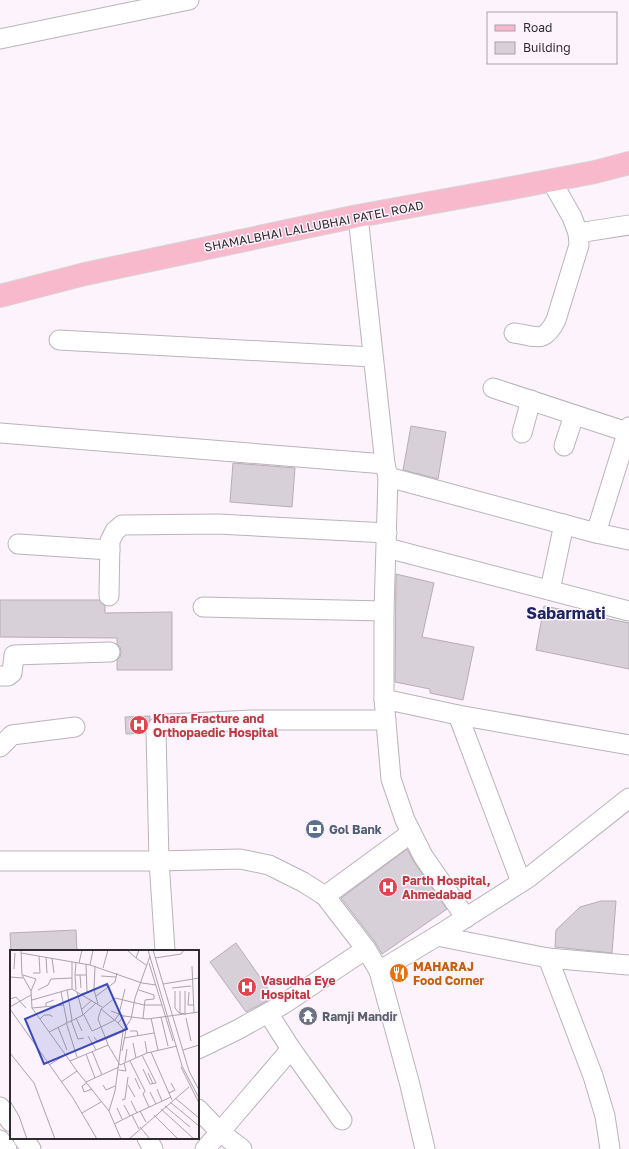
<svg xmlns="http://www.w3.org/2000/svg" width="629" height="1149" font-family="'Golos Text',sans-serif">
<style>
.building{fill:#d8d0d9;stroke:#b5aeb6}
.lines{fill:none;stroke-linecap:round;stroke-linejoin:round}
.minor-casing{stroke:#bbb3bb;stroke-width:21}
.major-casing{stroke:#d5d5d5;stroke-width:24}
.minor{stroke:#fff;stroke-width:19}
.major{stroke:#f8b9cd;stroke-width:22}
.labels{text-anchor:middle;dominant-baseline:central;stroke-width:3;stroke-linejoin:round;paint-order:stroke}
.street-label{font-size:12px;fill:#2f2c2f;stroke:#fcf3fc}
.health-label{font-size:12px;font-weight:bold;fill:#be3a42;stroke:#fcf3fc;text-anchor:start}
.service-label{font-size:12px;font-weight:bold;fill:#4e5e75;stroke:#fcf3fc;text-anchor:start}
.food-label{font-size:12px;font-weight:bold;fill:#c56008;stroke:#fcf3fc;text-anchor:start}
.worship-label{font-size:12px;font-weight:bold;fill:#5b616d;stroke:#fcf3fc;text-anchor:start}
.district-label{font-size:16px;font-weight:bold;fill:#1c265e;stroke:#fcf3fc}
.inset-road{fill:none;stroke:#aaa3aa;stroke-width:1}
.view{fill:#3949bc;fill-opacity:0.15;stroke:#3949bc;stroke-width:2}
.inset-edge{fill:none;stroke:#2f2c2f;stroke-width:2}
</style>
<rect width="100%" height="100%" fill="#fcf3fc"/>
<g class="building">
<polygon points="411,426 446,432 438,479 403,470"/>
<polygon points="233,463 295,468 292,507 230,502"/>
<polygon points="396,574 434,583 422,637 474,647 463,700 430,693 430,689 395,682"/>
<polygon points="0,600 99,600 105,606 105,613 172,612 172,670 117,670 117,660 120,657 121,652 120,647 117,644 117,638 0,637"/>
<polygon points="544,606 629,623 629,669 536,650"/>
<polygon points="150,716 150,720 146,726 145,733 126,734 125,717"/>
<polygon points="407,849 414,862 447,909 382,954 375,942 341,898"/>
<polygon points="601,901 616,901 612,953 555,947 556,930 580,907"/>
<polygon points="76,930 77,951 11,951 10,933"/>
<polygon points="236,943 274,997 246,1012 210,962"/>
</g>
<g class="lines">
<g class="minor-casing">
<g id="minor">
<polyline points="0,39 189,0"/>
<polyline points="358,216 385,464 388,477 384,611 384,699"/>
<polyline points="578,233 629,225"/>
<path d="M514,333C537,336 544,344 556,320L579,245L578,233L572,217L551,180"/>
<polyline points="59,340 373,357"/>
<polyline points="493,388 627,432"/>
<polyline points="0,433 385,464"/>
<polyline points="522,433 531,400"/>
<polyline points="564,446 574,415"/>
<polyline points="388,477 596,533 629,540"/>
<polyline points="596,533 629,427"/>
<polyline points="18,544 110,550"/>
<polyline points="387,548 629,611"/>
<polyline points="550,590 564,524"/>
<polyline points="109,596 110,541 115,531 122,525 218,524 387,533"/>
<polyline points="203,607 384,611"/>
<polyline points="0,676 8,676 12,673 14,655 110,652"/>
<polyline points="458,715 521,882"/>
<polyline points="0,747 12,735 75,727"/>
<polyline points="0,861 159,861 165,951"/>
<polyline points="325,896 411,833"/>
<polyline points="466,918 423,856 405,820 391,779 384,699 458,715 629,745"/>
<polyline points="437,936 548,958 628,965"/>
<polyline points="366,949 325,896 303,882 269,865 240,859 159,861 156,731 158,727 161,725 168,724 252,720 386,720"/>
<polyline points="548,958 593,1076 605,1116 610,1149"/>
<polyline points="379,971 437,936 528,878 629,798"/>
<polyline points="268,1013 291,1049 342,1120"/>
<polyline points="198,1049 237,1030 282,1005 366,949 379,971 410,1085 425,1149"/>
<polyline points="0,1107 11,1122"/>
<polyline points="198,1109 220,1132 291,1049"/>
<polyline points="23,1138 31,1149"/>
<polyline points="147,1138 153,1149"/>
<polyline points="0,1140 7,1149"/>
<polyline points="205,1149 220,1132 242,1149"/>
</g>
</g>
<g class="major-casing">
<polyline id="major" points="0,296 85,274 358,216 501,190 595,172 629,163"/>
</g>
<use href="#minor" class="minor"/>
<use href="#major" class="major"/>
</g>
<defs>
<g id="hospital-disc" transform="scale(1)"><circle r="9.5" fill="#e0444e" stroke="#fcf3fc"/><path d="M-5-5h3v3.5h4V-5h3V5h-3V1.5h-4V5h-3Z" fill="#fff"/></g>
<g id="bank-disc" transform="scale(1)"><circle r="9.5" fill="#5c6f8a" stroke="#fcf3fc"/><path d="M-6-4H6V4H-6ZM0-2.3a2.3 2.3 0 1 0 0 4.6a2.3 2.3 0 1 0 0-4.6Z" fill="#fff"/></g>
<g id="restaurant-disc" transform="scale(1)"><circle r="9.5" fill="#e8710a" stroke="#fcf3fc"/><path d="M-5-6h1v4h1v-4h1v4h1v-4h1v5L-1.5 .5V6h-2V.5L-5-1ZM5-6V6H3V1.5H1.5Q1.5-4 5-6Z" fill="#fff"/></g>
<g id="temple-disc" transform="scale(1)"><circle r="9.5" fill="#6b7280" stroke="#fcf3fc"/><path d="M0-6L5-2H3V0L6.5 2.5H4V6H1.5V3h-3V6H-4V2.5H-6.5L-3 0V-2H-5Z" fill="#fff"/></g>
</defs>
<g fill-rule="evenodd">
<use href="#hospital-disc" x="139" y="725"/>
<use href="#bank-disc" x="315" y="829"/>
<use href="#hospital-disc" x="388" y="887"/>
<use href="#restaurant-disc" x="399" y="973"/>
<use href="#hospital-disc" x="247" y="987"/>
<use href="#temple-disc" x="308" y="1016"/>
</g>
<g class="labels">
<g class="street-label">
<text transform="translate(314 226) rotate(-11)">SHAMALBHAI LALLUBHAI PATEL ROAD</text>
</g>
<g class="health-label">
<text x="153" y="718">Khara Fracture and<tspan x="153" dy="14">Orthopaedic Hospital</tspan></text>
<text x="402" y="880">Parth Hospital,<tspan x="402" dy="14">Ahmedabad</tspan></text>
<text x="261" y="980">Vasudha Eye<tspan x="261" dy="14">Hospital</tspan></text>
</g>
<g class="service-label">
<text x="329" y="829">Gol Bank</text>
</g>
<g class="food-label">
<text x="413" y="966">MAHARAJ<tspan x="413" dy="14">Food Corner</tspan></text>
</g>
<g class="worship-label">
<text x="322" y="1016">Ramji Mandir</text>
</g>
<g class="district-label">
<text x="566" y="613">Sabarmati</text>
</g>
</g>
<g transform="translate(10 950)">
<rect width="189" height="189" fill="#fcf3fc"/>
<path class="inset-road" d="M11,0L12,25L21,41L22,58L67,121L99,161L111,189M117,0L126,8L129,0M138,0L172,116L189,148M143,0L179,121L189,140M11,3L80,15L132,33L146,35M36,7L37,23M42,8L44,23M126,8L136,15M145,8L171,4L174,0M62,12V39L92,57M66,12L65,25H76M69,13L72,0M139,13L163,91M80,15L83,0M182,16L184,63M93,18L98,0M4,19L5,3M23,23H30L29,6M13,25L26,29L21,41M65,25L66,40M70,25L71,38M91,26L106,27M0,27L13,28M153,34L189,28M162,38L181,36M28,40L38,35L41,29L62,28M84,40L88,54M129,40L144,45V49L135,50L133,68M165,41V58L169,63L175,64M51,42L57,72M67,42L73,65L86,53M77,42L84,40L85,16M179,42L178,55H184M71,44L77,42L76,14M86,46L105,32L107,23M0,49L6,47L16,58M22,50L57,40M0,57L21,45M36,57V53L44,50M22,58L54,55M0,59L63,148L87,189M72,59L82,50M170,63V41M74,65L82,81L91,77L88,69L91,59M175,65V41M114,66L109,64L115,39M151,67L158,96M66,68L72,81M141,68L148,100M176,68L181,91M30,69L34,65H41L42,67M61,70L68,89L74,88M62,70L57,40L62,39M56,72L67,107M108,73L91,59L105,48L134,55H152M48,77L57,100M114,80L108,73L114,66L137,69L189,62M120,81H127L128,86M39,82L73,65M78,86L86,100M84,87L88,92L96,89L91,77L105,70L109,64L101,61M114,88L144,83M135,91L137,103M123,93L126,108M98,95L96,89L114,81M173,100L189,95M82,101L92,125M112,101L116,80M141,102L162,150M0,103L24,133L45,189M76,104L85,128M132,105L146,133L140,134L133,119M60,111L98,95L110,115L137,103L167,96M120,111L135,141L133,144L139,157M115,112L117,99M39,115L55,105M171,117L189,153M109,120L116,121L114,113M138,123L143,134M125,128L130,139M51,132L67,121M76,132L109,117M77,133L72,136L74,142L82,139M93,135L96,140L105,136M118,135L125,147M147,139L152,151M140,142L146,154M159,143L165,140L161,133M165,148L189,168M112,150L115,149L118,127M0,151L9,166L17,189M121,151L127,163M160,152L189,176M114,155L120,166M155,156L180,177M107,158L112,169M151,159L184,189M99,161L105,141L113,81L121,69L125,48L140,6M130,161L136,172M72,163L91,152M122,165L161,147M144,165L168,189M104,174L122,165L129,179M130,177L140,189M119,189L179,137"/>
<path class="view" d="M97,34L117,79L34,114L15,69Z"/>
<rect width="189" height="189" class="inset-edge"/>
</g>
<rect x="487" y="12" width="130" height="52" fill="#fcf3fc" stroke="#aaa3aa"/>
<rect x="495" y="25" width="20" height="6" fill="#f8b9cd" stroke="#aaa3aa"/>
<text x="523" y="32" font-size="12" fill="#2f2c2f">Road</text>
<rect x="495" y="42" width="20" height="12" fill="#d8d0d9" stroke="#aaa3aa"/>
<text x="523" y="52" font-size="12" fill="#2f2c2f">Building</text>
</svg>
